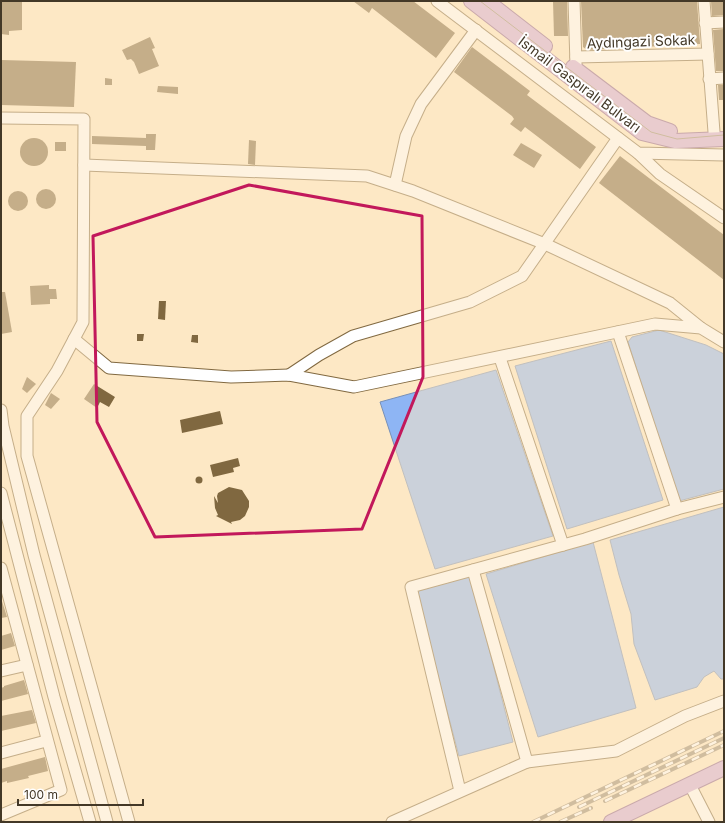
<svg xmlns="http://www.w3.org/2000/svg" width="725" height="823" font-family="Inter,sans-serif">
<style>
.water{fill:#8eb5f4;stroke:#7890b6}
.building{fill:#806840}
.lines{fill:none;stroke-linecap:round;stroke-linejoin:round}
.minor-casing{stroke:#816941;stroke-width:13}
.major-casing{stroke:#8c5f8c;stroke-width:16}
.minor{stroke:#fff;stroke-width:11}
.major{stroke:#d1acda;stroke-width:14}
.tram{stroke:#9a8a71;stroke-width:1}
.rail-casing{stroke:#9a8a71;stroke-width:4}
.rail{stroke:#fff;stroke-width:2.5;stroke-dasharray:8;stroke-linecap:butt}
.marked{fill:none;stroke:#c2185b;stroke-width:3;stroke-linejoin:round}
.labels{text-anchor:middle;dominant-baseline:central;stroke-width:4;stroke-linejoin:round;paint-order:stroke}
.street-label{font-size:14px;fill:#433827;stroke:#fff}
</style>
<rect width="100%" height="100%" fill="#fde8c5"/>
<g class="water">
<polygon points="659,330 706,345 724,354 724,489 679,501 628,342 632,337"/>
<polygon points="611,341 663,500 567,529 515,366"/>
<polygon points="496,370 553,536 435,569 380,402"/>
<polygon points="724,507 724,679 721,679 714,671 704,677 697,687 655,700 634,644 631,614 619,575 610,540"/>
<polygon points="593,542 636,708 538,737 486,574"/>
<polygon points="470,575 513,742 459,756 415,589"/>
</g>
<g class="building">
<polygon points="1,1 22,1 22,30 9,31 9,35 1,34"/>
<polygon points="353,1 413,1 455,33 436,58 372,8 369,13"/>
<polygon points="553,1 567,1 568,36 554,36"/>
<polygon points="581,1 697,1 700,44 587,50 583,47"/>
<polygon points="711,1 724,1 724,15 712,16"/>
<polygon points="724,29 724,71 716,71 713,30"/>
<polygon points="150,37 155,48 152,49 159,66 139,74 134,62 131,59 127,60 122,50"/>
<polygon points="472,47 530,91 527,95 596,147 580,169 525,127 521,132 510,124 514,119 512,116 454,72"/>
<polygon points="1,60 76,62 74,107 1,105"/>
<polygon points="105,78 112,79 112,85 105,85"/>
<polygon points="718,85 724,85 724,100 719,100"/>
<polygon points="158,86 178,87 178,94 157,92"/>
<polygon points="146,134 156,134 155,150 146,150 146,146 92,144 92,136 146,138"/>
<circle cx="34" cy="152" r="14"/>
<polygon points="249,140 256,141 255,165 248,164"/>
<rect x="55" y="142" width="11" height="9"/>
<polygon points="521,143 542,155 534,168 513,155"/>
<polygon points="620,156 724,235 724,280 599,183"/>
<circle cx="46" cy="199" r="10"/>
<circle cx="18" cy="201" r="10"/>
<polygon points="49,285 49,289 56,289 57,299 50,299 50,304 31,305 30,286"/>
<polygon points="1,292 5,292 12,332 1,334"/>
<polygon points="159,301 166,301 165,320 158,319"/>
<polygon points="137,334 144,334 143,341 137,341"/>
<polygon points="192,335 198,335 198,343 191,342"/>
<polygon points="27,377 36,384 27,393 22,389"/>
<polygon points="94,384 115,397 109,407 100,402 97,408 84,399"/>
<polygon points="51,393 60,399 51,409 45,405"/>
<polygon points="220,411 223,424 182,433 180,420"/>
<polygon points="238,458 240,466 233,468 234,472 213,477 210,465"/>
<circle cx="199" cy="480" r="3.5"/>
<polygon points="229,487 242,490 249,501 249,507 245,516 240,520 231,522 232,524 216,516 218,515 215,508 214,496 218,503 217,496 218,493"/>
<polygon points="1,598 7,617 1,618"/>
<polygon points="11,633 15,646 1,650 1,636"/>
<polygon points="24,680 28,694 1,701 1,688 4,687 4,686"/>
<polygon points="32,710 36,723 1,731 1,716"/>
<polygon points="45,757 48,771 28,776 29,778 7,783 7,781 1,783 1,769"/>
</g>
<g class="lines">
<g class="minor-casing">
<g id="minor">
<polyline points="437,1 638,153 724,155"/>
<polyline points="574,1 576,64"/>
<polyline points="704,1 714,132"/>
<polyline points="705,23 724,22"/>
<polyline points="576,57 708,54"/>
<polyline points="709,79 724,78"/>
<polyline points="1,118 84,119 83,322 57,371 27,416 27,456 129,822"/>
<polyline points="638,153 660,174 724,218"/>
<polyline points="84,165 367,176 413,191 545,244 670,303 701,328"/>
<polyline points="395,185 406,136 421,104 476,30"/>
<polyline points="618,332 677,509"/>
<polyline points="74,339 109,368 231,377 289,375 354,387 655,324 701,328 724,342"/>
<polyline points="500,358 563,545"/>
<polyline points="289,375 319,355 353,336 470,302 522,276 618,138"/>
<polyline points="1,410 3,426 34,555 107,822"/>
<polyline points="1,493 54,697 90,822"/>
<polyline points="1,568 61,790 1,815"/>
<polyline points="1,671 27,665"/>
<polyline points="1,753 46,741"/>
<polyline points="527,762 616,751 685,716 724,701"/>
<polyline points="690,785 709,822"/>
<polyline points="460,791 411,587 585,539 677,509 724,497"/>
<polyline points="392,822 527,762 473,570"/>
</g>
</g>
<g class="major-casing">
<g id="major">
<polyline points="471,1 642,133 675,141 724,139"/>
<polyline points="487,1 545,46"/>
<polyline points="573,67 647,123 670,131"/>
<polyline points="611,822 724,768"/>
</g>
</g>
<use href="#minor" class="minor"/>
<use href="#major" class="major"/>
<polyline class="tram" points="480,1 651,132 677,139 724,135"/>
<g class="rail-casing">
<g id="rail">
<polyline points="605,801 724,745"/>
<polyline points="579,807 724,738"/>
<polyline points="533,822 724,731"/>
<polyline points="560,822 591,808"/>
</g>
</g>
<use href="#rail" class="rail"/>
</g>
<path d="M0 0H725V823H0ZM249,185L422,216L423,377L362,529L155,537L97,422L93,236Z" fill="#fde8c5" fill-opacity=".55" fill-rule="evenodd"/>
<path class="marked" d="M249,185L422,216L423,377L362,529L155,537L97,422L93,236Z"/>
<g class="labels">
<g class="street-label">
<text transform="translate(641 41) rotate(-2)">Aydıngazi Sokak</text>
<text transform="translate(580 84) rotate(37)">İsmail Gaspıralı Bulvarı</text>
</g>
</g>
<rect width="725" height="823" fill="none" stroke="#433827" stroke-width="4"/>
<path d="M18 799v6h125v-6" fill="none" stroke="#433827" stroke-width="2"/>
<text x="24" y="799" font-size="12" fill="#433827" stroke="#ffffff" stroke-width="3" paint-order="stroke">100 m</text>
</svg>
